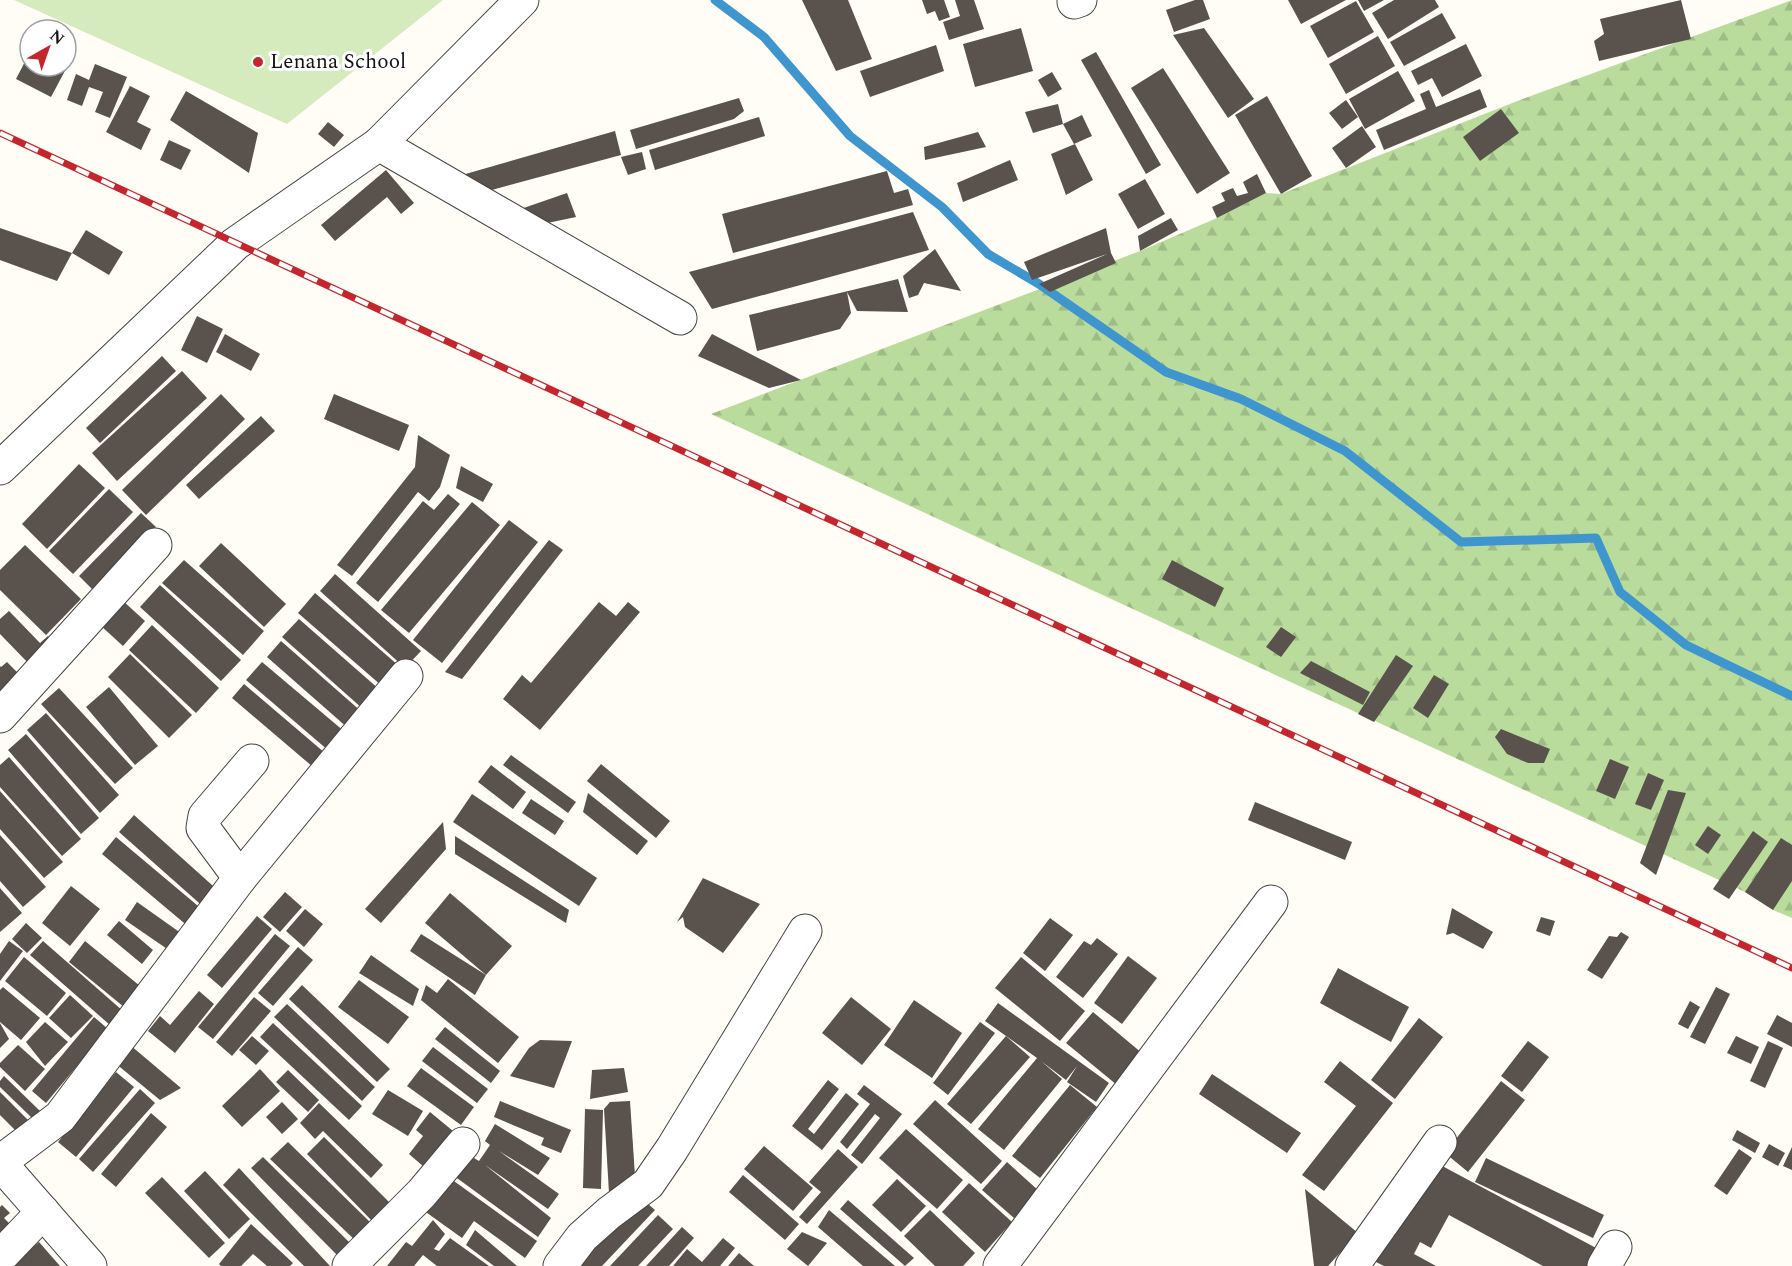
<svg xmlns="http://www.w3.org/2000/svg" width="1792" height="1266" font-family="Spectral,serif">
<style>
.grass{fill:#d5ebbd}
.forest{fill:url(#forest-firs)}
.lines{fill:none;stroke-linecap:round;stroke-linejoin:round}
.stream{stroke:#3f96cf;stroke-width:9}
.building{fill:#5a524d}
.minor-casing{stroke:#444;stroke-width:35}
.minor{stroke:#fff;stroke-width:33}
.rail-casing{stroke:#c4262e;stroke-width:7}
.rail{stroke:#fff;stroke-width:4.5;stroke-dasharray:14;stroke-linecap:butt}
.poi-dot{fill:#c4262e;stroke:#fff;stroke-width:2}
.labels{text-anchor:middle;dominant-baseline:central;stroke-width:6;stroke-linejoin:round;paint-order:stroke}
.poi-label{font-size:21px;fill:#111;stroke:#fff;text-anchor:start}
</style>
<defs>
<pattern id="forest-firs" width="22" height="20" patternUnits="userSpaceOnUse" patternTransform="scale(1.5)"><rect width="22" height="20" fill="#b9dc9c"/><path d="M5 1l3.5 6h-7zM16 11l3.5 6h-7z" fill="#9ebc85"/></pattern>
</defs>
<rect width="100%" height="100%" fill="#fffdf5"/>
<polygon class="grass" points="14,0 443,0 287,124"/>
<polygon class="forest" points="1792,0 1792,918 1773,910 1745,892 711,414 1140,251 1217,218 1266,193 1281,194 1520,100"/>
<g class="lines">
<polyline class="stream" points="715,0 764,37 850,136 942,207 988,254 1039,284 1166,372 1241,399 1345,451 1461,542 1596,538 1620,592 1686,645 1792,696"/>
</g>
<g class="building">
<polygon points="802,0 848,0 872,59 836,71"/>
<polygon points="922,0 944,0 950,17 939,21 935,11 927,14"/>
<polygon points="955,0 974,0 984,29 949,40 943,22 960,16"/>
<polygon points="1195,0 1203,0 1210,19 1174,32 1166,10"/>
<polygon points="1288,0 1346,0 1301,24"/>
<polygon points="1358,0 1384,0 1364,11"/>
<polygon points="1394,0 1435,0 1439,7 1388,39 1372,13"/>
<polygon points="1681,0 1691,39 1599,61 1594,41 1604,34 1600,19"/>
<polygon points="1356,1 1374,32 1328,58 1310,26"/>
<polygon points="1442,13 1456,38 1404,66 1390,42"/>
<polygon points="1021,28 1033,71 975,87 963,44"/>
<polygon points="1204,28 1254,99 1228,118 1173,35"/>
<polygon points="1378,36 1395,66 1346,94 1329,64"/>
<polygon points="1466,44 1482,76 1442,97 1432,78 1418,85 1411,71"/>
<polygon points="936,45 944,71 870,97 860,71"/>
<polygon points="66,47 75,52 51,97 16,79 30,52 30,66 66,66"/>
<polygon points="1096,52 1161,165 1146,174 1081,60"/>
<polygon points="95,64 127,77 110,118 95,112 103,92 89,87 82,106 67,100 76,74 89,80"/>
<polygon points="1163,68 1230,173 1197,194 1131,88"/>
<polygon points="1398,71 1415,101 1365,129 1349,99"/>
<polygon points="1052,72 1062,89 1048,97 1038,80"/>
<polygon points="130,86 150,96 137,122 151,129 141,150 106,132"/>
<polygon points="1480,89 1487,107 1384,150 1376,130 1426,109 1420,94 1429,90 1436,107"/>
<polygon points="186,91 258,133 249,173 170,120"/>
<polygon points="1267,96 1312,176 1281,194 1235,115"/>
<polygon points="739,98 744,111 734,119 636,149 630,130"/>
<polygon points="1346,100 1358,117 1342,129 1329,113"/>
<polygon points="1058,104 1063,124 1033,133 1025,112"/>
<polygon points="1501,109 1519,133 1480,161 1463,137"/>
<polygon points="1082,115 1092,136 1074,144 1063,124"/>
<polygon points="759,117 765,136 655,170 649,150"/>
<polygon points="328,122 344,135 334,147 318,134"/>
<polygon points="1362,126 1376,147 1346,168 1332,148"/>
<polygon points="615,131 621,155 477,194 455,177"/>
<polygon points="978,132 986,147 925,160 924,147"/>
<polygon points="169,140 191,150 181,170 160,160"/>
<polygon points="1075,144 1093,180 1066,195 1051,154"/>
<polygon points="642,152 646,169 628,175 621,157"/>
<polygon points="1010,160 1018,180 963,202 957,183"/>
<polygon points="386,170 414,203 401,214 387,197 335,241 321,225"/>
<polygon points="887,171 894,193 908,189 913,205 733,253 722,214"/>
<polygon points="1257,174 1266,193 1217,218 1212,207 1225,201 1221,193 1233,188 1237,196 1248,193 1243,182"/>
<polygon points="1145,179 1165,214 1138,229 1118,194"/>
<polygon points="567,193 576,217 533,226 512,212"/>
<polygon points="913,212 929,250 712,309 689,272"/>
<polygon points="1171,218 1178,230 1140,251 1138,236"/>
<polygon points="0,228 72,253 57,281 0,260"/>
<polygon points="1106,228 1111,253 1116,263 1050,292 1039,284 1107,254 1032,280 1024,262"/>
<polygon points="86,230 123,252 109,275 72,253"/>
<polygon points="935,249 961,291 924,283 918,295 909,298 903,276"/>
<polygon points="898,279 908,312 857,311 847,292 851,313 840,329 757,351 749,315"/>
<polygon points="197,316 223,329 207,363 181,350"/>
<polygon points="225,334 260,354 251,371 216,352"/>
<polygon points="712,334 801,380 769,388 698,356"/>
<polygon points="162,356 176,371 100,443 86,428"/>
<polygon points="182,371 207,398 117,481 92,453"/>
<polygon points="221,394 245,419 146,515 122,490"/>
<polygon points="334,394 409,425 399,451 324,419"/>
<polygon points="261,416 275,431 199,499 186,485"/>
<polygon points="418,435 450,455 440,487 429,501 418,492 352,576 337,565 415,467"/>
<polygon points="79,464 105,488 47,549 22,524"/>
<polygon points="461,466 493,484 483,502 456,488"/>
<polygon points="109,489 133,512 73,574 49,551"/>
<polygon points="448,494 460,504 378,602 356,583 423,501 434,510"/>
<polygon points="472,502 500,525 409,633 381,610"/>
<polygon points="141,513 156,527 94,591 79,576"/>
<polygon points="509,520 538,542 442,663 413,640"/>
<polygon points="549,540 563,550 462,679 445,672"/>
<polygon points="221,543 286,604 264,627 199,566"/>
<polygon points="25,545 81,599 46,635 0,590 0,570"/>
<polygon points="184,560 264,631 243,655 162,583"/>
<polygon points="1172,560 1224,588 1215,607 1162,579"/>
<polygon points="335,574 421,651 405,668 320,591"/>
<polygon points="160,585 241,660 221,681 140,607"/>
<polygon points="315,593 399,666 382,686 298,613"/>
<polygon points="122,600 145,621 123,646 100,625"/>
<polygon points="599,602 616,616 628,602 640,612 540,730 503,699 522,675 531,683"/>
<polygon points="9,611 40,643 48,636 57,646 34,669 0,634 0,619"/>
<polygon points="299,619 380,690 363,709 282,637"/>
<polygon points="152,625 219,688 196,713 129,650"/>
<polygon points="1281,627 1296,637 1281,657 1266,647"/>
<polygon points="281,641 363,713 349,729 267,657"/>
<polygon points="130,654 192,715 169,738 108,677"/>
<polygon points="1396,655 1413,666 1374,722 1358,714"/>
<polygon points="1311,661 1370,692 1363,705 1300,673"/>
<polygon points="7,662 21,676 0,696 0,666 1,667"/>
<polygon points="262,662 345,732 329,751 246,680"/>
<polygon points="1434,675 1449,684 1428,718 1413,708"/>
<polygon points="244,684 325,753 313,767 232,698"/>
<polygon points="109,687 158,746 135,765 86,707"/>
<polygon points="59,688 133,768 115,784 41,704"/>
<polygon points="46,713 119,795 100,813 27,730"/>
<polygon points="1501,729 1550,749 1544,763 1528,763 1507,754 1495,737"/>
<polygon points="26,734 99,818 81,834 8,750"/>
<polygon points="511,755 576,802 568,813 503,765"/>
<polygon points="9,757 81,839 62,856 0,787 0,765"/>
<polygon points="1610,759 1629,767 1615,799 1596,791"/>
<polygon points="601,764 670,821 656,838 587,781"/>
<polygon points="491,765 526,792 513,809 478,782"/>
<polygon points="1648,773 1664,780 1651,810 1635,804"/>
<polygon points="1668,790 1686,793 1656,875 1640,863"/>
<polygon points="0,791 63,862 44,878 0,829"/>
<polygon points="588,793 648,841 637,855 583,812"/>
<polygon points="472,794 597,878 579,906 453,822"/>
<polygon points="531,799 564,821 555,835 522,813"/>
<polygon points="1255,802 1352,842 1345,860 1248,820"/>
<polygon points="134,815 222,894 207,910 119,832"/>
<polygon points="443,822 446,849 381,923 365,909"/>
<polygon points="1708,826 1721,835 1708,854 1695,845"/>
<polygon points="1753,831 1768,842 1729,899 1713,889"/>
<polygon points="0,835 46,887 23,907 0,881"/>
<polygon points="455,836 569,910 566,923 455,854"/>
<polygon points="116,837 204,911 190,928 102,854"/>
<polygon points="1781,838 1792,845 1792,881 1773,910 1745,892"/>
<polygon points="703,878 760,904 723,953 685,927 683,917 677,922"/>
<polygon points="71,886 100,909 70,946 42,923"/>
<polygon points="0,888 22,913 0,932"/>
<polygon points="285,892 302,907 280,932 263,917"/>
<polygon points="450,893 512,946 486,975 425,923"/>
<polygon points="137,902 185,936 173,953 125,920"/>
<polygon points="1452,908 1493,932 1483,949 1453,933 1446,935"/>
<polygon points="305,909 323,924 304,947 286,931"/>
<polygon points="257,916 272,929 222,988 207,975"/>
<polygon points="1541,917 1555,921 1550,936 1536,931"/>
<polygon points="1050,918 1073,935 1045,971 1023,953"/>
<polygon points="119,921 153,950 142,964 107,935"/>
<polygon points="26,923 42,938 27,953 12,939"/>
<polygon points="1621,932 1629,937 1602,979 1587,970 1609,936 1617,937"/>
<polygon points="275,934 290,946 213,1039 198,1027"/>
<polygon points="421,934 486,975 475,995 410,951"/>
<polygon points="1097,938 1118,954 1083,998 1056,977 1084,941 1091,945"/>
<polygon points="9,941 23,951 0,981 0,954"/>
<polygon points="43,941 123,1011 110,1025 30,955"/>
<polygon points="85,941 140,986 124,1007 69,962"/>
<polygon points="298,947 313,960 273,1006 258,993"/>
<polygon points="371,955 419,989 413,1006 359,973"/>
<polygon points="1128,956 1157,978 1122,1024 1094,1003"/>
<polygon points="24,957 66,993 47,1016 5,981"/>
<polygon points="1021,957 1085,1011 1060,1041 995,988"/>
<polygon points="1338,968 1409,1007 1391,1042 1320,1003"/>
<polygon points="448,979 519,1037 498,1063 421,1000 426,985 437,993"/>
<polygon points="359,980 409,1017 388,1044 338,1007"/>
<polygon points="302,985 390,1069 377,1082 289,999"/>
<polygon points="3,987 40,1018 21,1040 0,1022 0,990"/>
<polygon points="1716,987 1730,994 1705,1044 1690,1037"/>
<polygon points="199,991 214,1004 175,1053 148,1031 160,1016 170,1025"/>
<polygon points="70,995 93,1016 71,1038 49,1018"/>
<polygon points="254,997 271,1011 232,1056 216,1042"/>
<polygon points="851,997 891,1029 862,1065 822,1033"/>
<polygon points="914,1000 962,1033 932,1078 884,1045"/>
<polygon points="1690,1001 1700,1007 1688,1029 1678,1024"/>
<polygon points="998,1003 1109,1083 1096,1102 1067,1082 1077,1066 1066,1080 1041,1061 1062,1079 1004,1150 978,1129 1037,1058 985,1021"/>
<polygon points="287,1004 375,1087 362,1101 274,1017"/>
<polygon points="1093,1012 1143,1054 1117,1085 1066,1043"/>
<polygon points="1777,1015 1792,1023 1792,1047 1767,1034"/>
<polygon points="94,1017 108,1029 46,1103 32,1091"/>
<polygon points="1419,1018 1443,1037 1395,1099 1371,1080"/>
<polygon points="45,1022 68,1042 45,1066 26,1042"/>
<polygon points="980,1022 995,1033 948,1095 933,1083"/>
<polygon points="0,1023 9,1039 0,1048"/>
<polygon points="273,1023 362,1106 349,1120 260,1037"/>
<polygon points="445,1027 500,1071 491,1083 435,1039"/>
<polygon points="252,1036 269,1051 256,1065 239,1050"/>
<polygon points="1006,1036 1030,1057 971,1124 947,1104"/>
<polygon points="1736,1036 1759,1047 1751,1064 1727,1053"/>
<polygon points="540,1040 572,1041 554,1088 510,1076 529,1048"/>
<polygon points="1528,1041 1549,1057 1522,1092 1501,1076"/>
<polygon points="1768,1041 1783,1048 1765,1088 1750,1081"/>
<polygon points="18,1045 45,1069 25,1091 0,1067 0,1063"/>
<polygon points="130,1045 181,1088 160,1100 115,1063"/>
<polygon points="433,1047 488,1089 477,1103 422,1061"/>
<polygon points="1340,1061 1393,1103 1324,1191 1302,1175 1356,1106 1324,1082"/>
<polygon points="421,1068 474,1107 461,1125 407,1086"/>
<polygon points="624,1068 628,1092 590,1099 592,1070"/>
<polygon points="260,1069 280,1091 242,1127 222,1106"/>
<polygon points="288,1070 319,1100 308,1112 276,1082"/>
<polygon points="116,1072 134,1087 76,1157 58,1142"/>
<polygon points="1212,1074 1301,1133 1287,1153 1199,1094"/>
<polygon points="4,1076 40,1111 32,1118 0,1087 0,1081"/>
<polygon points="828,1080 839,1089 808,1129 814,1134 846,1093 859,1104 822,1150 792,1126"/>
<polygon points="1501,1081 1525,1100 1468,1172 1445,1153"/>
<polygon points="864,1085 902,1114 862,1164 851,1155 880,1118 875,1114 847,1149 840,1142 870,1104 857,1094"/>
<polygon points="1070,1085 1097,1107 1040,1178 1012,1156"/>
<polygon points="140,1089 155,1103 93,1172 79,1159"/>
<polygon points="388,1090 423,1111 408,1136 372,1114"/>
<polygon points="0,1092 32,1124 20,1135 0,1115"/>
<polygon points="935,1100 1002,1161 981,1184 913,1124"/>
<polygon points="500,1101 571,1130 561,1153 541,1145 544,1138 494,1117"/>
<polygon points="630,1101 636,1191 609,1193 604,1109 610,1102"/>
<polygon points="282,1102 298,1119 282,1134 266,1117"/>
<polygon points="319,1103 383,1165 371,1178 323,1131 315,1139 300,1123"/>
<polygon points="585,1109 603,1110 601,1189 583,1188"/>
<polygon points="430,1112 453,1131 424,1167 409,1154 423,1136 416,1130"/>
<polygon points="151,1113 167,1127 116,1187 101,1174"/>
<polygon points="495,1124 550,1158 538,1175 499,1151 559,1194 548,1209 485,1165 551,1218 538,1237 450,1173 464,1152 479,1161 490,1145 485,1141"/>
<polygon points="906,1129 963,1180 937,1209 879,1158"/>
<polygon points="1737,1130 1760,1143 1755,1153 1732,1140"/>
<polygon points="324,1137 391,1204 373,1222 307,1154"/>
<polygon points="288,1142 373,1225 358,1243 270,1159"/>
<polygon points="1769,1144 1785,1153 1778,1166 1762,1157"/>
<polygon points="764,1146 813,1188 793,1211 744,1169"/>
<polygon points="1792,1147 1792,1170 1783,1166"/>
<polygon points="838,1149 858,1167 807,1224 799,1217 821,1192 809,1182"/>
<polygon points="1739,1149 1752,1158 1727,1195 1714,1186"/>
<polygon points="263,1157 350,1243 337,1255 251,1168"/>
<polygon points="1486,1158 1604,1215 1593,1238 1475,1182"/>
<polygon points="1431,1160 1598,1249 1589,1266 1543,1266 1449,1215 1431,1248 1420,1242 1414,1254 1436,1266 1384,1266 1374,1261"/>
<polygon points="1007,1162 1039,1191 1014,1218 982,1190"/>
<polygon points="239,1168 330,1266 304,1266 223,1185"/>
<polygon points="205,1171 250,1219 229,1239 184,1191"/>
<polygon points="743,1175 799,1224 785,1240 729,1192"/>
<polygon points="447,1176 537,1241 525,1258 474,1221 462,1238 423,1210"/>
<polygon points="162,1177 225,1243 209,1258 145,1193"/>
<polygon points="897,1179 926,1206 901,1232 872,1205"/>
<polygon points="969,1183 1012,1222 985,1252 942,1212"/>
<polygon points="1305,1189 1358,1233 1328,1266 1314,1266"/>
<polygon points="641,1198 655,1210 602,1266 577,1266"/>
<polygon points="848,1200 914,1258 905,1266 840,1209"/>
<polygon points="2,1205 10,1213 4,1218 13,1227 0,1237 0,1207"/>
<polygon points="829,1210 895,1266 863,1266 818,1227"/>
<polygon points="930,1210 975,1253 963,1266 935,1266 904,1236"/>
<polygon points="658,1215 673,1229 638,1266 610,1266"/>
<polygon points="433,1220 445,1234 434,1249 439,1251 450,1238 489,1266 437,1266 423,1255 414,1266 387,1266 406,1242 412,1246"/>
<polygon points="251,1224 293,1263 290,1266 267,1266 253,1254 241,1266 221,1266 219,1264"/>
<polygon points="682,1227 694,1238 669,1266 646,1266"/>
<polygon points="475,1230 517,1266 494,1266 466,1245"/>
<polygon points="802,1232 827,1243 808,1266 787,1249"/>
<polygon points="723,1238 735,1248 720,1266 673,1266 687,1249 702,1262"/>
<polygon points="39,1242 60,1266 15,1266 13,1264"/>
<polygon points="739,1253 754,1266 728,1266"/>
</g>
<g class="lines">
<g class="minor-casing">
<g id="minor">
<polyline points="1074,2 1080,0"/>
<polyline points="379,144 680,318"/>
<polyline points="0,468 235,244 379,144 522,0"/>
<polyline points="0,716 155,545"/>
<polyline points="240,878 203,828 205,816 252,761"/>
<polyline points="0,1162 60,1117 240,878 406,676"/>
<polyline points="0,1163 90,1266"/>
<polyline points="0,1257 43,1212"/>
<polyline points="349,1266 422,1193 463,1144"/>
<polyline points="560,1266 582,1237 609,1213 648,1184 672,1149 805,931"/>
<polyline points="1000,1266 1271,902"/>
<polyline points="1352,1266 1440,1142"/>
<polyline points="1604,1266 1615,1247"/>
</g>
</g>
<use href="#minor" class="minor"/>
<g class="rail-casing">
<polyline id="rail" points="0,133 1792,968"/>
</g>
<use href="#rail" class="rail"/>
</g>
<circle class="poi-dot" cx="258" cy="62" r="6"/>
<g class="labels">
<g class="poi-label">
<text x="270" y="62">Lenana School</text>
</g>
</g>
<g transform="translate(48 48) rotate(40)"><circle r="28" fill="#ffffff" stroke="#a0a0a0" stroke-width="1.5"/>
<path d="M0-4.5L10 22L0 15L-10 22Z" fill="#c4262e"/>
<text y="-9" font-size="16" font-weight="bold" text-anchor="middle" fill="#111111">N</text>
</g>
</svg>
